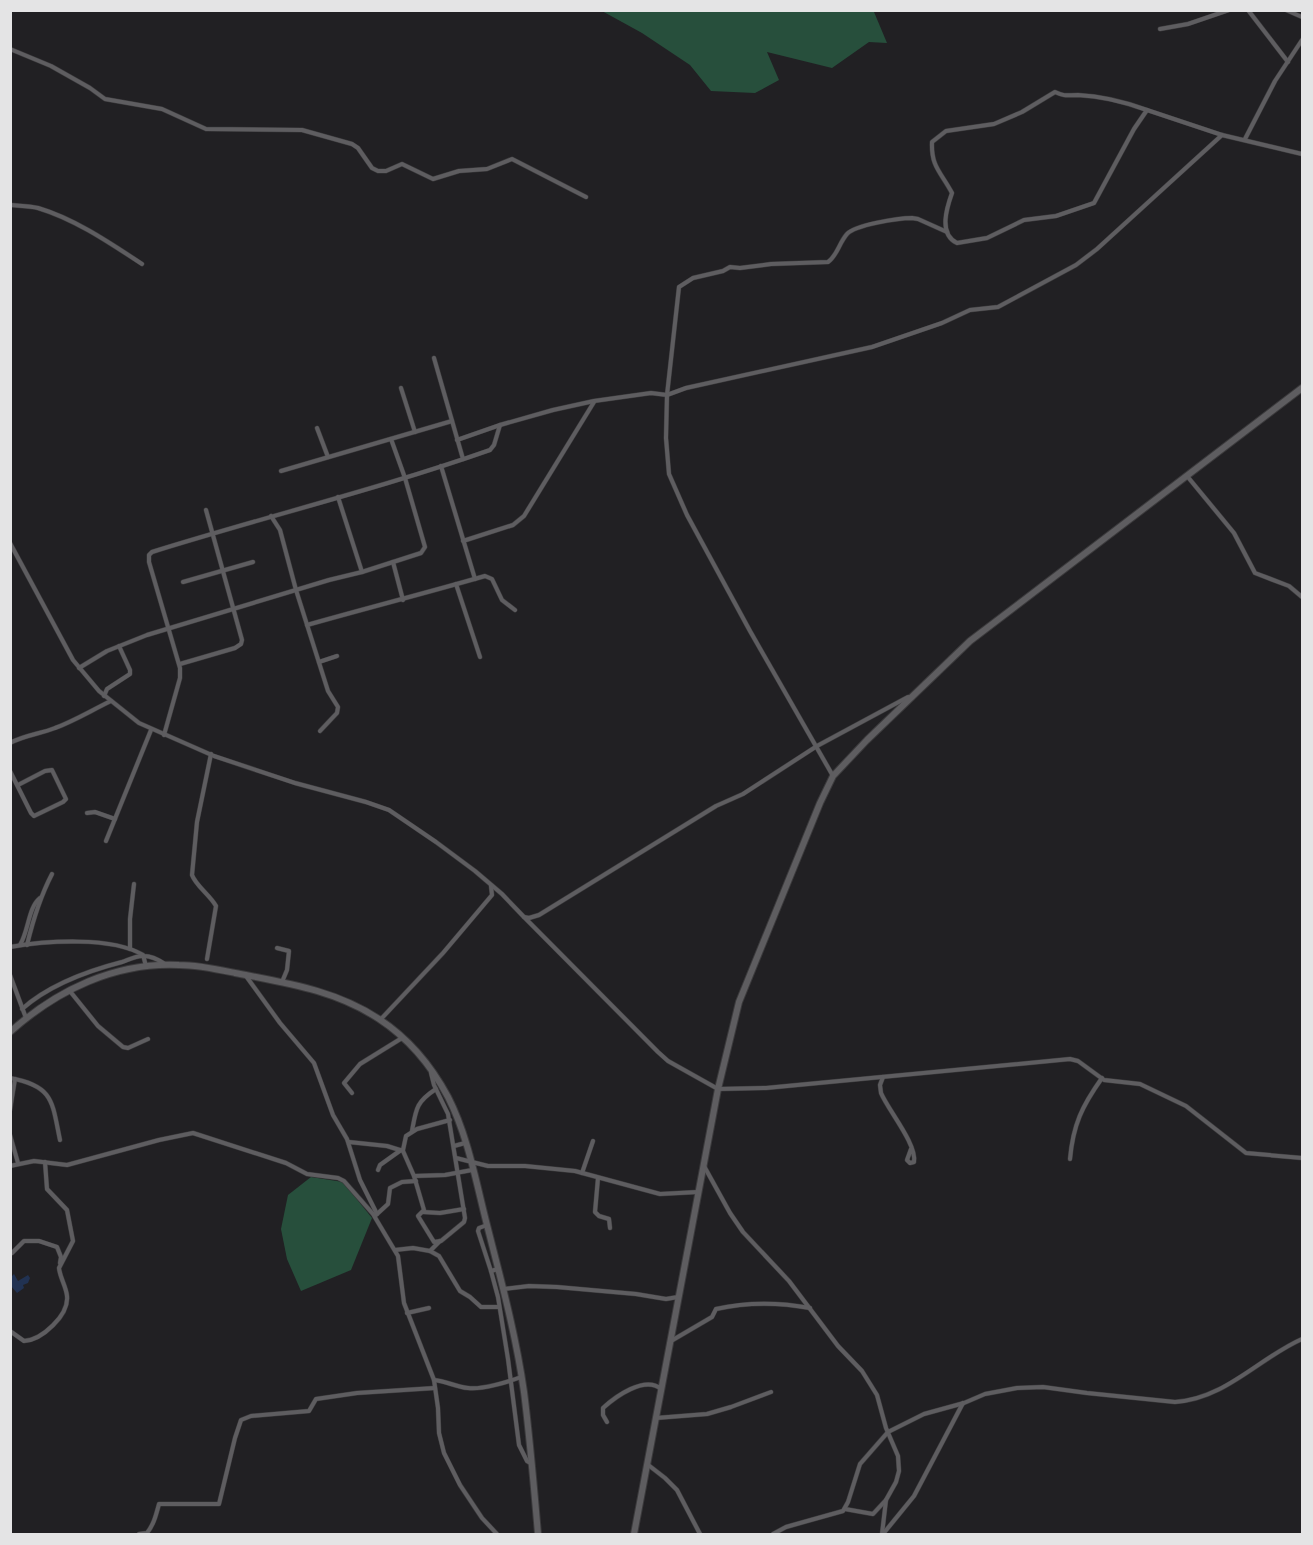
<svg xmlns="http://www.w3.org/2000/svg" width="1313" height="1545" font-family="'Open Sans',sans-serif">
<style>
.green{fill:#274f3c}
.water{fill:#213252}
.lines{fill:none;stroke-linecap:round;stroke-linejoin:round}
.street-casing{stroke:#3b3a3c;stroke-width:5}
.secondary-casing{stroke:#3b3a3c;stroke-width:8}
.street{stroke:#5e5d60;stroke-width:4}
.secondary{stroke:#5e5d60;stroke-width:6}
</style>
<rect width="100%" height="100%" fill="#212023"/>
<g class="green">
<polygon points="602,11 871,11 874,12 887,43 869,42 832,68 767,52 779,80 755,93 711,91 690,65 642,33"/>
<polygon points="311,1177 343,1182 372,1218 351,1270 301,1291 287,1259 281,1229 288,1195"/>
</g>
<polygon class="water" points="14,1274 18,1281 28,1275 30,1278 28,1283 23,1285 24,1288 17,1293 11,1286 11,1277"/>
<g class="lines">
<g class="street-casing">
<g id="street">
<polyline points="1248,10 1288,62"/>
<polyline points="1286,10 1302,17"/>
<polyline points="1160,29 1188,24 1229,10"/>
<polyline points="10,49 51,66 90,88 105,99 162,109 206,129 302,130 352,144 358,148 372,168 378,171 386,171 402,164 433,179 459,171 487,169 512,159 586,197"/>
<path d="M1055,92C1066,97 1067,95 1078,95C1101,96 1125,102 1147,110L1134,129L1094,203L1056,216L1024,220L987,238L957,243C938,234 947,207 952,193C941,172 931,167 932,142L946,131L994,124L1022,112Z"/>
<polyline points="1147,110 1222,135 1302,154"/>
<polyline points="1245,139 1275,81 1302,40"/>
<path d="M10,205C20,206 30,206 38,208C75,219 110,243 142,264"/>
<polyline points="434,358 463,459"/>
<polyline points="401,388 415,432"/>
<polyline points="317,428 328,457"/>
<polyline points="457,440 500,425 553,410 594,401 651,393 667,395 686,388 872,347 942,323 970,310 998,307 1076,265 1097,249 1222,135"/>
<polyline points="441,466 475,579"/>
<polyline points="281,471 452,421"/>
<polyline points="1187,476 1234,533 1255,573 1289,586 1302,597"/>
<polyline points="338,497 362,572"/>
<polyline points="271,516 280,530 296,590 328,691 338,707 337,713 320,731"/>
<polyline points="463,541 513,525 524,516 594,402"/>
<polyline points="10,543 73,660 99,691 139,723 214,756 295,783 366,802 389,810 436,842 475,871 502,894 524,917 529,918 539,915 716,806 743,794 817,746 908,697"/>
<polyline points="393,562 403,600"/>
<polyline points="183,582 253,562"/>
<polyline points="456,584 480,657"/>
<path d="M307,625C367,608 426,593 485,576L492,579L502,600L515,610"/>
<polyline points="319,662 337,656"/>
<polyline points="180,664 235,648 241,644 242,640 206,510"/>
<polyline points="79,668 107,651 147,635 329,580 362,572 421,553 425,547 405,478 391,439"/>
<polyline points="104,696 107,689 130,674 130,670 119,646"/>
<path d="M164,735L180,678V668L149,562V555L152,552C264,517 379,489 490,450L494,445L500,425"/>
<path d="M10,743C25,735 40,734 55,728C74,721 92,710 111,701"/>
<polyline points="10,771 31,813 34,816 63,802 66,799 52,770 45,771 18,785"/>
<path d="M833,776L750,631L687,515L669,474L666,438L667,395L679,287L693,278L723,271L730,267L740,268L771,264L828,262C837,256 839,243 847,234C855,225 898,218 912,218L918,219L947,232"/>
<polyline points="87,813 95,812 115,819"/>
<polyline points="106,841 151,730"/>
<polyline points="524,917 658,1052 668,1061 718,1089 766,1088 1070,1059 1078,1061 1104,1080 1140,1084 1186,1106 1246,1153 1302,1158"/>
<path d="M20,945C29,930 28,908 40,898"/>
<path d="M27,945C33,920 40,897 52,874"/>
<path d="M10,947C45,941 112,936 143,955L146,966"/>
<polyline points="277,948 289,951 287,970 282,982"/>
<polyline points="130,949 130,919 134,884"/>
<path d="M207,959L216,906C210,895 196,886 192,875L197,822L211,754"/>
<polyline points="10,975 26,1018"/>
<polyline points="246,976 280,1023 314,1063 333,1115 347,1139 360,1180 377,1214"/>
<polyline points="69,990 98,1026 123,1047 128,1048 148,1039"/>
<path d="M22,1009C49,985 87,971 122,962C128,960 137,955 144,956C152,956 159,960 165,964"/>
<polyline points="381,1019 443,953 492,895 491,886"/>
<path d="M883,1077L880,1085L881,1093C888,1110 917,1144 914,1162L910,1163L907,1160L911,1149"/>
<path d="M10,1078C54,1086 52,1102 60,1140"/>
<polyline points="352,1093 344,1083 360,1064 402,1038"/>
<polyline points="10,1110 15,1079"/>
<path d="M412,1131C416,1109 416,1102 436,1089"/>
<polyline points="10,1135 18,1163"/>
<polyline points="349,1142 387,1146 403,1151 414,1176 424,1210 418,1216 434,1242 441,1241 464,1222 465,1218 448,1114 434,1085 431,1073"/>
<polyline points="454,1146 465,1143"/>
<polyline points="403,1150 406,1136 417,1129 450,1120"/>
<polyline points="456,1158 488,1166 525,1166 575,1171 660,1194 698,1192"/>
<path d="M1070,1159C1073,1125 1082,1106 1102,1078"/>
<polyline points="10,1166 34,1161 67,1165 159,1140 193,1133 286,1163 307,1174 338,1178 344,1181 373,1214 398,1256 404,1303 434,1380 438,1408 439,1433 444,1453 460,1485 482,1518 497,1534"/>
<polyline points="704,1166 730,1213 743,1232 789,1281 838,1346 862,1371 877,1395 886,1428 898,1456 899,1471 896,1482 886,1500 873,1514 845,1509"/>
<polyline points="378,1170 380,1165 401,1150"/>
<polyline points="582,1173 593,1141"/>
<polyline points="414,1176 445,1175 472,1170"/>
<polyline points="598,1178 595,1212 599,1216 609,1219 610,1228"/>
<polyline points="423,1212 440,1213 464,1209"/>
<polyline points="376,1215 388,1204 390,1188 402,1182 416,1181"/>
<polyline points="487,1225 479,1228 478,1231 491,1271 498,1269"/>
<polyline points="395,1250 413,1248 430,1251 439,1256 460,1291 470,1297 481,1307 499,1307"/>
<polyline points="430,1251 440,1241"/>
<polyline points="12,1253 24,1241 39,1241 57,1247 61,1257 60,1263"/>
<polyline points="491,1271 498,1297 508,1359 519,1445 527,1461 532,1464"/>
<polyline points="504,1289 529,1286 557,1287 636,1294 666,1299 678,1297"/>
<polyline points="407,1313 429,1308"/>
<path d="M10,1331L24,1341C42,1340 69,1315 67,1296C66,1286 60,1278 59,1268L73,1241L67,1210L47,1189L45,1162"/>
<path d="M671,1341L712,1317L716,1309C747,1302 778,1302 810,1308"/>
<path d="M434,1380C446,1381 456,1387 468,1388C481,1390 508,1382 521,1377"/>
<polyline points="656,1418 707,1414 731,1407 771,1392"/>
<path d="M607,1422L603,1415V1408C615,1397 645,1375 661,1389"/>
<polyline points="647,1464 665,1478 677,1490 700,1534"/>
<path d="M139,1534L147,1533C154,1524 156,1515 159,1504H219L235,1438L241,1420L251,1416L309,1411L316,1399L357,1393L435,1388"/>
<path d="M773,1534L786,1527L843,1511L848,1502L860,1464L888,1432L924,1414L964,1403L985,1394L1017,1388L1043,1387L1087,1393L1175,1402C1225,1399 1259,1358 1302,1339"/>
<polyline points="882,1534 886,1500"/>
<polyline points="883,1534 914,1496 963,1403"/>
</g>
</g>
<g class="secondary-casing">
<g id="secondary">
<path d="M10,1032C57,990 115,962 179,965C198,965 216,969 235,973C286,983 335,990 379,1019C408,1038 432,1067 448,1097C468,1136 476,1182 487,1225C501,1280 516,1335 524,1392C530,1439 534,1487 538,1534"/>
<polyline points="634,1534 718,1089 739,1002 820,803 833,776 867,740 970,641 1302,388"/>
</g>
</g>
<use href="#street" class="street"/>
<use href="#secondary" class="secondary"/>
</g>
<rect width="1313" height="1545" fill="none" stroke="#e4e4e5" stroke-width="24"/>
</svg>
